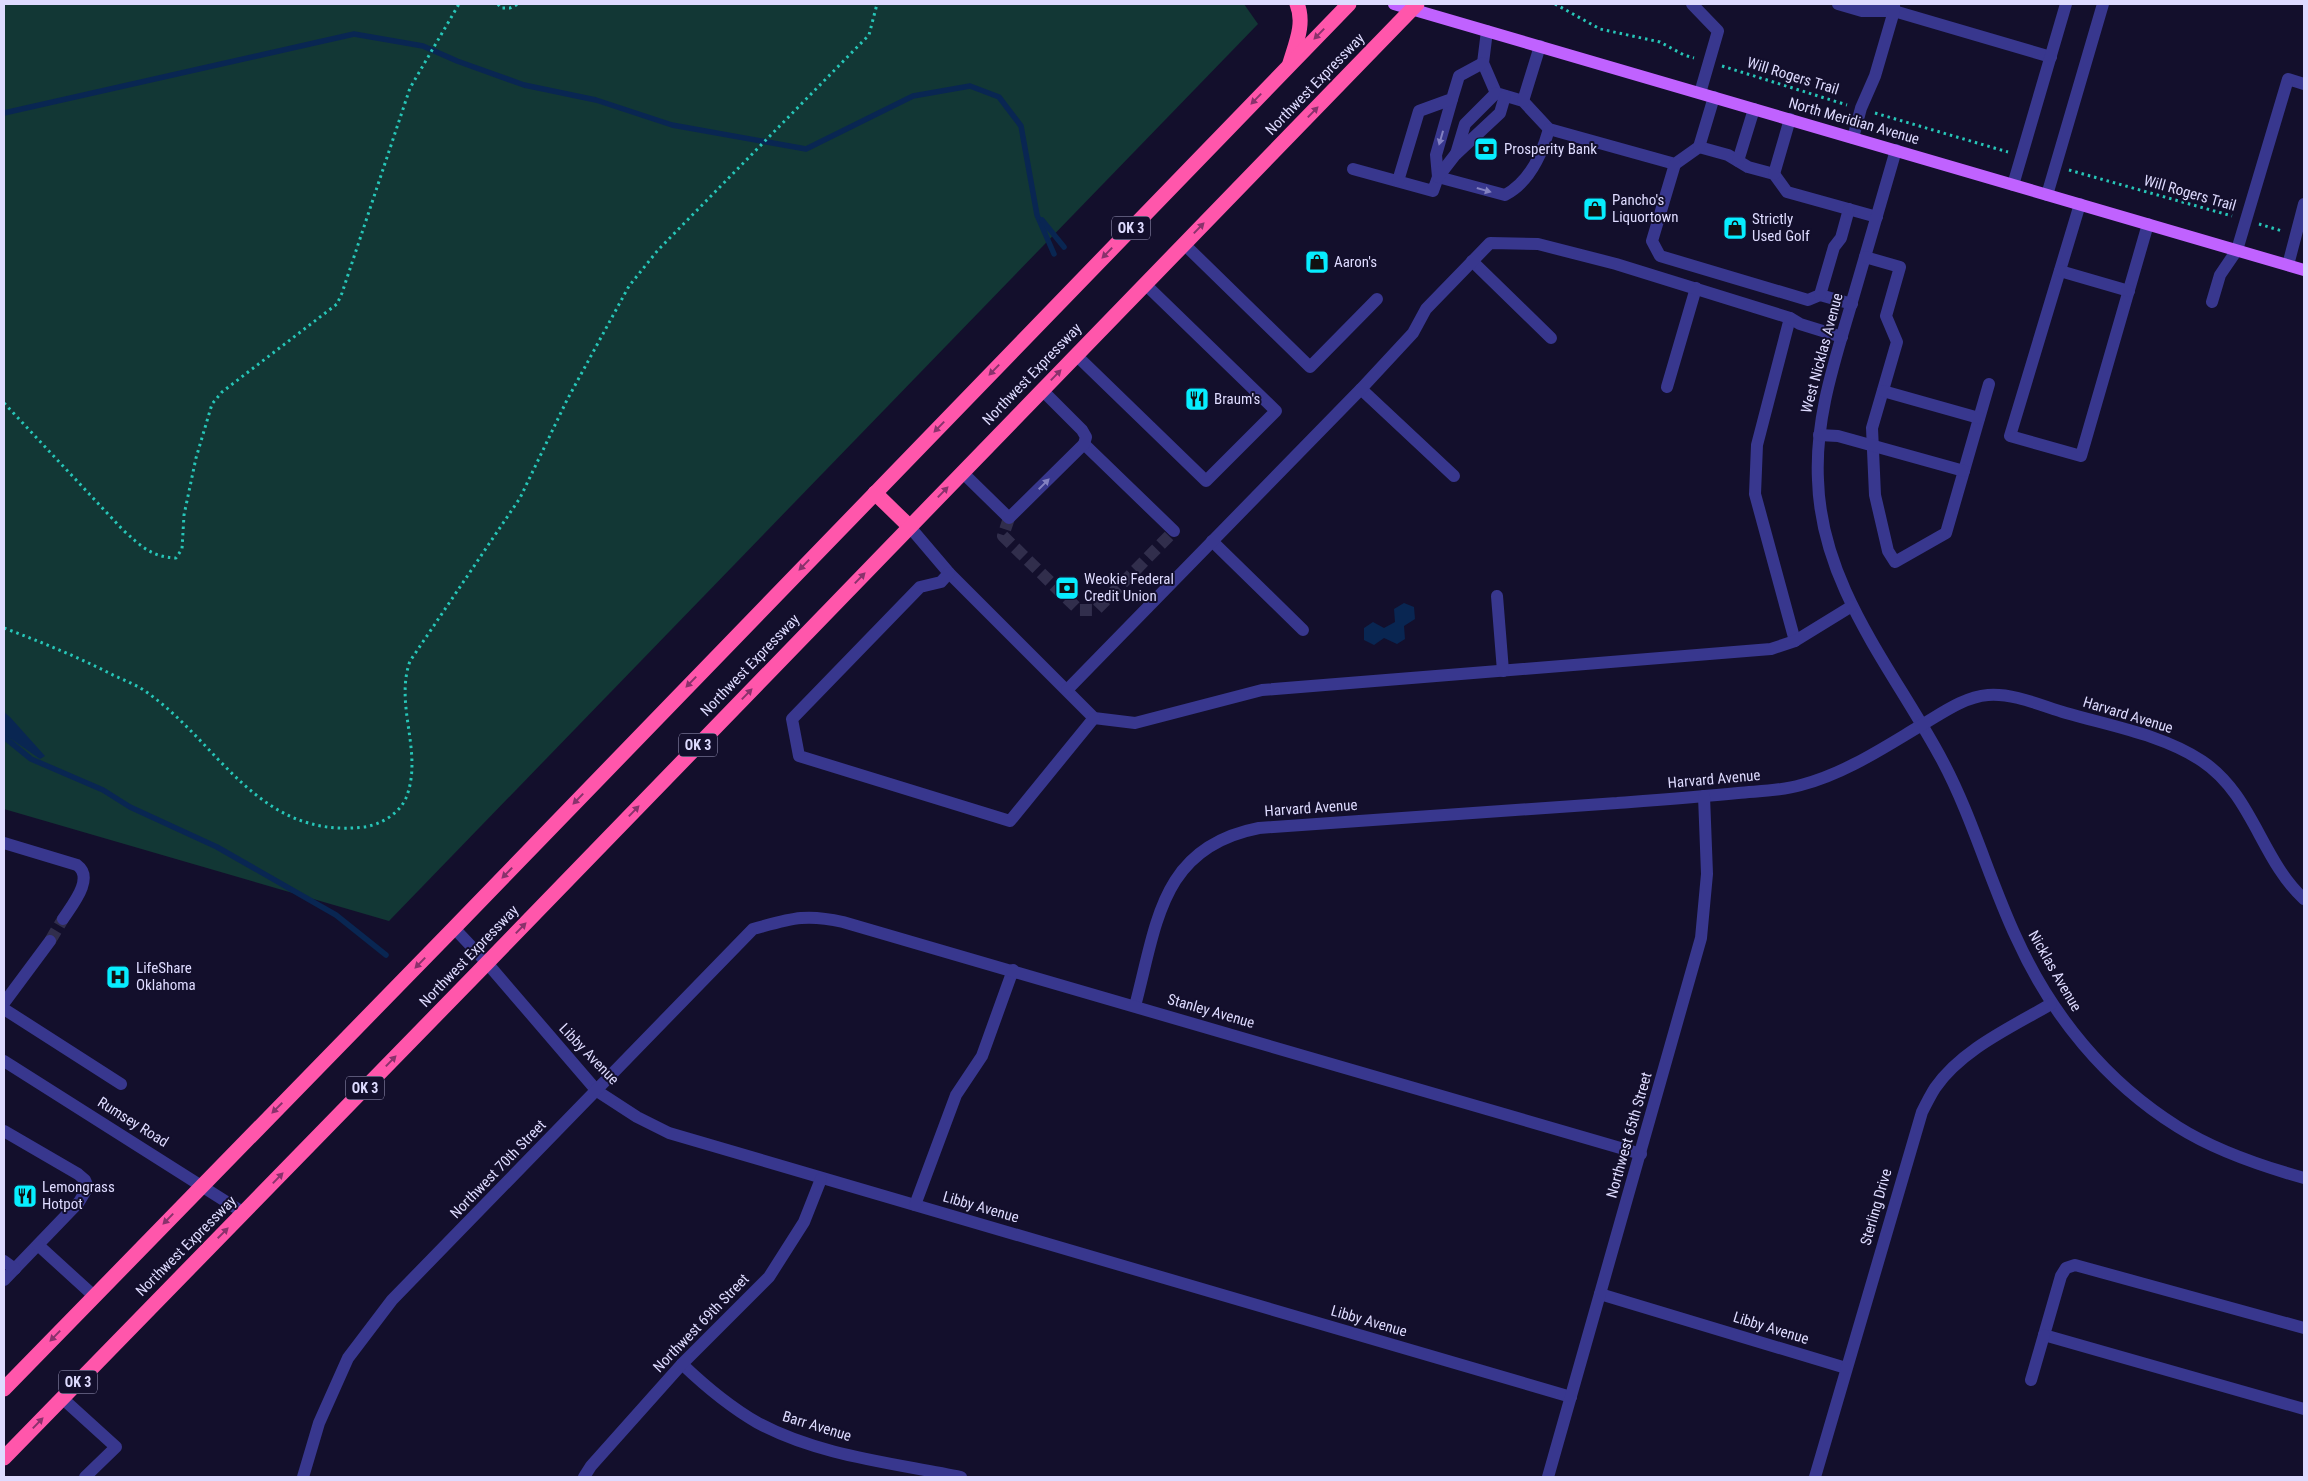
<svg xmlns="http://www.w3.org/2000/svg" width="2308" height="1481" font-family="'Roboto Condensed',sans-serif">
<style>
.green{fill:#123735}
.water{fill:#092652}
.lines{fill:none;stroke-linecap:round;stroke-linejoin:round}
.stream{stroke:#092652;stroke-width:5.5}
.minor-tunnel{stroke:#312e4c;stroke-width:12;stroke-dasharray:12 6;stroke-linecap:butt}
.path{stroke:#27c6b8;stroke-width:3;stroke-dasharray:2.5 4;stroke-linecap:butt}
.minor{stroke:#38378e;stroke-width:12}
.major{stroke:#c062ff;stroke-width:12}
.highway{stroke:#ff56ab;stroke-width:15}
.oneway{fill:#89326c}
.oneway2{fill:#8381c1}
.labels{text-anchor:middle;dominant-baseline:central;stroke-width:4;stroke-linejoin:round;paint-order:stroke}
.shield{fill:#130f2c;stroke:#a19ec0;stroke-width:1}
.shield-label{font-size:14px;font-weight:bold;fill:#dedbff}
.street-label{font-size:15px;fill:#dedbff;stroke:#130f2c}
.poi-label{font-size:15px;fill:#dedbff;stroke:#130f2c;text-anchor:start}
</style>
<rect width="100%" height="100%" fill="#130f2c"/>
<polygon class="green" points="4,4 1244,4 1258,24 389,921 4,809"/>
<g class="water">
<polygon points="1404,603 1414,607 1415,619 1404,626 1405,639 1397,644 1384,638 1374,645 1364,640 1364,628 1373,622 1384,628 1395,622 1394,609"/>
<polygon points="4,712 10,717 45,756 40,759 4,734"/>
</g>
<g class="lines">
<g class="stream">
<polyline points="4,113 354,34 423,46 457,61 524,85 596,100 672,125 806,149 913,96 970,86 999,97 1021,126 1037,215 1054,254"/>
<polyline points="1042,220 1064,247"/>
<polyline points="4,737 31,759 103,790 130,807 217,847 336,915 386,955"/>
</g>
<g class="minor-tunnel">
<polyline points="1009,518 1003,536 1079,610 1096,610 1174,531"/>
<polyline points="50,941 63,919"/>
</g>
<g class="path">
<polyline points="498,4 501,8 510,8 518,4"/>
<polyline points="1555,4 1600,29 1660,42 1684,55 1694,58"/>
<polyline points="1722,66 1847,105"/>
<polyline points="1875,113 2008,152"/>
<polyline points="2069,170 2232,216"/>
<polyline points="2259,224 2282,231"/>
<path d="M4,403L123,530C141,546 151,557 176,558L182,549L184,515L196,458L212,404L222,392L337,304L342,293L410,88L459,4"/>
<path d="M4,628C41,642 76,656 111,674C121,679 132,683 142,689C218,739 255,840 364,827C380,825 399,814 406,798C424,753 394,706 410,661L520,498L567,400L629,286L658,250L869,35L877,4"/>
</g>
<g class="minor">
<polyline points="1692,4 1718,31 1700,93"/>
<polyline points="1838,4 1862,11 1894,11 2051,57"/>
<polyline points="1487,31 1483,63 1496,93 1523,101 1549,129 1675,164 1699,147 1728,155 1748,167 1774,174 1787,192 1877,217"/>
<polyline points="1523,101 1540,46"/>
<polyline points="1853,138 1861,108 1875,76 1894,11 1894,4"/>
<polyline points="1699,147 1714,97"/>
<path d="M1896,150C1881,202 1866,253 1851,305C1834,363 1815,419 1818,480C1821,587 1894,670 1942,760C1972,816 1989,879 2016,937C2051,1015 2106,1082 2178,1127C2216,1151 2261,1166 2304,1178"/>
<polyline points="1456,154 1465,124 1496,93"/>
<polyline points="1738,161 1754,109"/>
<polyline points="1675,164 1652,241 1660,256 1808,300 1820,295 1852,304"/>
<polyline points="1353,169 1433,191 1438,177 1436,155 1452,99"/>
<polyline points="1774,174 1790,119"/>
<path d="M1438,177L1505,195C1530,182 1542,154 1549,129"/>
<polyline points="1438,177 1455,155 1500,113 1505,96"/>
<polyline points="1398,181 1419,111 1452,99 1459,76 1483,63"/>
<polyline points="2013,185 2066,4"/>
<polyline points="2047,195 2103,4"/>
<polyline points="2080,204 2010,436 2081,456 2148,224"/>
<polyline points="1184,244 1310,367 1377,299"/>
<polyline points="1865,257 1900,267 1886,316 1897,342 1872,428 1875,495 1888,551 1895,562 1946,533 1989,384"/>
<polyline points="1472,261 1551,338"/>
<polyline points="2288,265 2304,204"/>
<polyline points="2060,271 2129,291"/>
<polyline points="1820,295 1834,247 1841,238 1849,209"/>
<polyline points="2212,302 2220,275 2237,250 2288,79 2304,84"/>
<polyline points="1790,318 1757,445 1755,494 1795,641"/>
<polyline points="1076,355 1206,481 1276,411 1145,284"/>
<polyline points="1667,387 1696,288"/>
<polyline points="1361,389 1454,476"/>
<polyline points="1883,391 1979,418"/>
<polyline points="1819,435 1838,436 1964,471"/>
<polyline points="1084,444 1174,531"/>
<polyline points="962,472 1009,518 1084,444 1086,437 1082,430 1042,390"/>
<polyline points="909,526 949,573 1094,718 1135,723 1262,690 1771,649 1795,641 1852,606"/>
<polyline points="1212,541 1303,630"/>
<polyline points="949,573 941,582 920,587 792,719 799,756 1010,821 1094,718"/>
<polyline points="1497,596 1503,671"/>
<polyline points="1067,690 1361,389 1413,333 1426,309 1490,243 1538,244 1616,264 1790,318 1800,324 1842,337"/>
<path d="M4,843L77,865C95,878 72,905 63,919"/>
<polyline points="454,928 487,963 597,1091 637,1117 669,1133 1571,1397"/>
<polyline points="4,1003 50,941"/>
<path d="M1135,1006C1157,924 1160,847 1259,828C1379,819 1498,811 1617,803C1657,800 1698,797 1738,793C1759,791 1781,791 1801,785C1844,774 1883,748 1920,726C1941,714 1963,697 1988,695C2014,693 2042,706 2066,713C2111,726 2163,735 2202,761C2253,795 2261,860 2304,899"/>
<polyline points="4,1009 121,1084"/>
<polyline points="4,1061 244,1213"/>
<polyline points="4,1131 78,1174 85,1180 88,1187 79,1202 4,1280"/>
<polyline points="915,1205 956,1095 982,1056 1013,970"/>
<polyline points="38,1245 94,1296"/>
<polyline points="4,1261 15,1269"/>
<polyline points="1600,1294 1846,1368"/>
<polyline points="2304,1328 2075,1265 2066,1268 2061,1276 2044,1335 2304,1409"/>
<path d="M682,1364C705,1386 730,1407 758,1423C819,1456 894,1463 961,1477"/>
<polyline points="2031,1380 2044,1335"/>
<polyline points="62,1398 116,1447 85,1477"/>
<path d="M303,1477L319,1423L348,1358L392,1300L753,929C790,919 804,913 843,922L1641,1154"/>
<polyline points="584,1477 591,1466 682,1364 769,1277 804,1222 821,1179"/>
<polyline points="1548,1477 1701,938 1707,874 1704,796"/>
<path d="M1815,1477L1922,1112C1926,1104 1930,1096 1935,1088C1962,1049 2012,1027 2051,1004"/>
</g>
<polyline class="major" points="1394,4 2304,270"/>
<g class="highway">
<path d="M1290,63C1296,43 1305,23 1297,4"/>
<polyline points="875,493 909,526"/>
<polyline points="4,1389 454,928 1349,4"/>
<polyline points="4,1458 487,963 1417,4"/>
</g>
</g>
<defs><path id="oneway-solid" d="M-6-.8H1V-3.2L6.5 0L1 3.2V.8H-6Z" transform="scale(1.25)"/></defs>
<g class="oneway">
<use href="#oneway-solid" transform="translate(1319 34) rotate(134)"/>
<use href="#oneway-solid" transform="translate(1256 99) rotate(134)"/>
<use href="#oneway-solid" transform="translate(1313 112) rotate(-46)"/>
<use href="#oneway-solid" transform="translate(1199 228) rotate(-46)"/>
<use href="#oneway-solid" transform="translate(1107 253) rotate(134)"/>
<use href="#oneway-solid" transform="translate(994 370) rotate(134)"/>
<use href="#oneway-solid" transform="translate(1056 375) rotate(-46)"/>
<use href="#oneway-solid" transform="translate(939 427) rotate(134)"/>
<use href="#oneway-solid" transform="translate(943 492) rotate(-46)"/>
<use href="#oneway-solid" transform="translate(804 565) rotate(134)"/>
<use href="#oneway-solid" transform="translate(860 578) rotate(-46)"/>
<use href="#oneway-solid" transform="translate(691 682) rotate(134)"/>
<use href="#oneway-solid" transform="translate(747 694) rotate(-46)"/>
<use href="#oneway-solid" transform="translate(578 799) rotate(134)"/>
<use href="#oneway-solid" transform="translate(634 811) rotate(-46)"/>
<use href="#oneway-solid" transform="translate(507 873) rotate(134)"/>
<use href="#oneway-solid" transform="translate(521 928) rotate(-46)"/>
<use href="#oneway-solid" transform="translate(420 963) rotate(134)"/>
<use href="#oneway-solid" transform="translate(391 1061) rotate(-46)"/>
<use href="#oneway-solid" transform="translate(277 1108) rotate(135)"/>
<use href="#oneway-solid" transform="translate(278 1178) rotate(-46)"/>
<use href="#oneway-solid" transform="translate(168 1219) rotate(134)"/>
<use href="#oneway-solid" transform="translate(223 1233) rotate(-45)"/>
<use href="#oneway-solid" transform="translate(55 1336) rotate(134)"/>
<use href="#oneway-solid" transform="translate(38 1423) rotate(-46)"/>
</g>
<g class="oneway2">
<use href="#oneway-solid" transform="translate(1441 138) rotate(106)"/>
<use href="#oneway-solid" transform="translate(1484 190) rotate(16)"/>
<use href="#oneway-solid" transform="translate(1044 484) rotate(-45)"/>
</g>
<defs>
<g id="bank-square" transform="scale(1.25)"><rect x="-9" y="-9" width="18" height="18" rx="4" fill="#07edff" stroke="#130f2c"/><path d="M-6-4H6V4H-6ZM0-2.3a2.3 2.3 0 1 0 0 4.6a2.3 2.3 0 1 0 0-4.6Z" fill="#111"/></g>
<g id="shop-square" transform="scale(1.25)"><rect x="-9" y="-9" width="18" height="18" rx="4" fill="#07edff" stroke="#130f2c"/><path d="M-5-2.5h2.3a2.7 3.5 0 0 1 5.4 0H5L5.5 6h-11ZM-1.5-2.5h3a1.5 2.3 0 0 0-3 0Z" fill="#111"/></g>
<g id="restaurant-square" transform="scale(1.25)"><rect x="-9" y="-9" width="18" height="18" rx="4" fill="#07edff" stroke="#130f2c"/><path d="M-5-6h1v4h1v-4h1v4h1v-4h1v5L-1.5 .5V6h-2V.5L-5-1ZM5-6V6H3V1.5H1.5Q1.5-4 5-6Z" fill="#111"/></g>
<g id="hospital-square" transform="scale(1.25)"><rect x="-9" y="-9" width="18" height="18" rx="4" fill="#07edff" stroke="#130f2c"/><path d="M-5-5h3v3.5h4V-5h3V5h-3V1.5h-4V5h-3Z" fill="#111"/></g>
</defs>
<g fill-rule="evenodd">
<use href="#bank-square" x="1486" y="149"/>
<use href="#shop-square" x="1595" y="209"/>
<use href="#shop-square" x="1735" y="228"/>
<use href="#shop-square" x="1317" y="262"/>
<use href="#restaurant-square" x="1197" y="399"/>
<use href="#bank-square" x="1067" y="588"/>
<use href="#hospital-square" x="118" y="977"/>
<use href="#restaurant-square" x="25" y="1196"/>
</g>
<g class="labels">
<g class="shield">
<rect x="1112" y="216.5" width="38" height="23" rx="4"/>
<rect x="679" y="733.5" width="38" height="23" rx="4"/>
<rect x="346" y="1076.5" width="38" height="23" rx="4"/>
<rect x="59" y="1370.5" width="38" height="23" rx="4"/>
</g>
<g class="shield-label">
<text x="1131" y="228">OK 3</text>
<text x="698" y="745">OK 3</text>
<text x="365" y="1088">OK 3</text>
<text x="78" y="1382">OK 3</text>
</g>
<g class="street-label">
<text transform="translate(1793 76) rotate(17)">Will Rogers Trail</text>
<text transform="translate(1315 84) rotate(-46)">Northwest Expressway</text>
<text transform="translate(1854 121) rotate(16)">North Meridian Avenue</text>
<text transform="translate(2190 193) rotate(16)">Will Rogers Trail</text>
<text transform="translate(1822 353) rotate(-75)">West Nicklas Avenue</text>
<text transform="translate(1032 374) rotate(-46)">Northwest Expressway</text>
<text transform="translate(750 665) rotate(-46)">Northwest Expressway</text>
<text transform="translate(2128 715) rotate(17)">Harvard Avenue</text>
<text transform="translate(1714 779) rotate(-5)">Harvard Avenue</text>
<text transform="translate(1311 808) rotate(-4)">Harvard Avenue</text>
<text transform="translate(469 956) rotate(-46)">Northwest Expressway</text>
<text transform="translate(2055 971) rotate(60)">Nicklas Avenue</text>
<text transform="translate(1211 1011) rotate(16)">Stanley Avenue</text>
<text transform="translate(589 1054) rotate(46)">Libby Avenue</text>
<text transform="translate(133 1122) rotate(32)">Rumsey Road</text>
<text transform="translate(1629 1135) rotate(-74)">Northwest 65th Street</text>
<text transform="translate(498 1169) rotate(-46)">Northwest 70th Street</text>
<text transform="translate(981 1207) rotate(16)">Libby Avenue</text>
<text transform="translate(1876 1207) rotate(-74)">Sterling Drive</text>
<text transform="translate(186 1246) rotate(-45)">Northwest Expressway</text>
<text transform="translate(1369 1321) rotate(16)">Libby Avenue</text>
<text transform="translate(701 1323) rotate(-46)">Northwest 69th Street</text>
<text transform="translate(1771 1328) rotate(17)">Libby Avenue</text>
<text transform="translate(817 1426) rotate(17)">Barr Avenue</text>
</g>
<g class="poi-label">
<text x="1504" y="149">Prosperity Bank</text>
<text x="1612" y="200">Pancho's<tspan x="1612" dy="17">Liquortown</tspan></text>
<text x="1752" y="219">Strictly<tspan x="1752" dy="17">Used Golf</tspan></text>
<text x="1334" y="262">Aaron's</text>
<text x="1214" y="399">Braum's</text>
<text x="1084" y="579">Weokie Federal<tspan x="1084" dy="17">Credit Union</tspan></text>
<text x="136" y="968">LifeShare<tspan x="136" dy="17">Oklahoma</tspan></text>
<text x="42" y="1187">Lemongrass<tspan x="42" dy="17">Hotpot</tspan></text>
</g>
</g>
<rect width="2308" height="1481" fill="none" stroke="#dedbff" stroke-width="10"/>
</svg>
